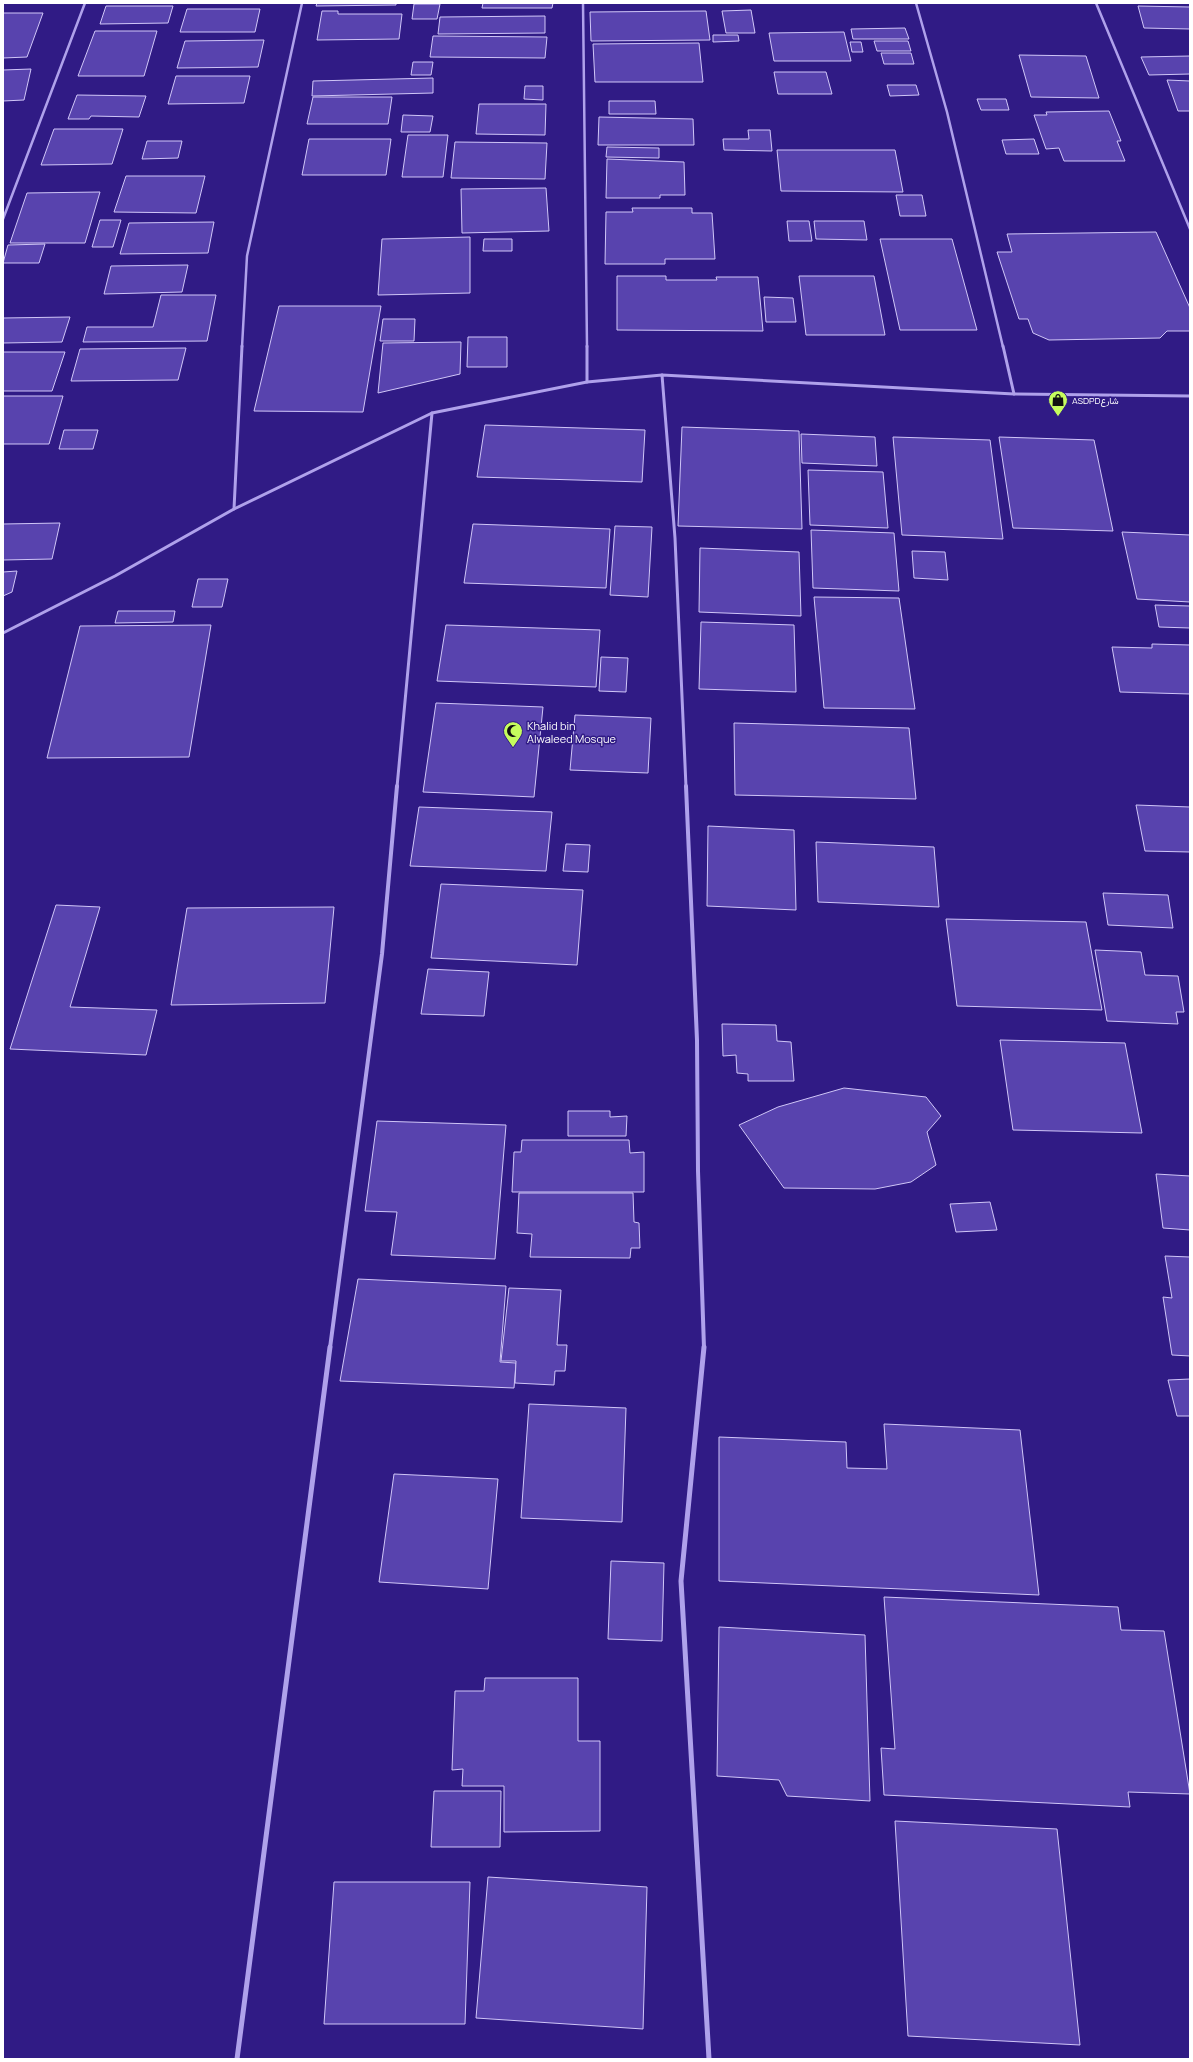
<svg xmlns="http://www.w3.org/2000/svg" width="1193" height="2062" font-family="Manrope,Vazirmatn,sans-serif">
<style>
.building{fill:#5843ae;stroke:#d0c6f8}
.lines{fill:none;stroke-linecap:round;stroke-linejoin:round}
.minor-far3{stroke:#afa1eb;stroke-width:2.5}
.minor-far2{stroke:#afa1eb;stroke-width:3}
.minor-far1{stroke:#afa1eb;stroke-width:4}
.minor{stroke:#afa1eb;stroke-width:5}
.labels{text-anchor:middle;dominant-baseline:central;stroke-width:3;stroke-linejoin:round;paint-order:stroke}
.far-poi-label{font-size:9px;fill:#fff;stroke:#301b85;text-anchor:start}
.poi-label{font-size:11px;fill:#fff;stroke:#301b85;text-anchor:start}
</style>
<rect width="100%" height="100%" fill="#301b85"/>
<g class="building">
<polygon points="317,3 396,3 396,5 316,6"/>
<polygon points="483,3 553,3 552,8 482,8"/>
<polygon points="414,4 440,4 437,19 412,19"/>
<polygon points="106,6 173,6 168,23 100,24"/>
<polygon points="1138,6 1190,7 1190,29 1144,28"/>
<polygon points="187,9 260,9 255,32 180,32"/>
<polygon points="751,10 755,33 726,33 722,11"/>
<polygon points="322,11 338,11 338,14 402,14 399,39 317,40"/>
<polygon points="706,11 710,40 591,41 590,12"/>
<polygon points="3,13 43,13 27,57 3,58"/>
<polygon points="545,16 545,33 438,34 440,17"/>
<polygon points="905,28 909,39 853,39 851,29"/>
<polygon points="95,31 157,31 144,76 78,76"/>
<polygon points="844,32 851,61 774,61 769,33"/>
<polygon points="713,35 738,35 739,41 713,42"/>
<polygon points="433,36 547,37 545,58 430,57"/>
<polygon points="264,40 258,67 177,68 185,41"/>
<polygon points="874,41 908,41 911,51 877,51"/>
<polygon points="850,42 861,42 863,52 852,52"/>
<polygon points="699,43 703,82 595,82 593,44"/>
<polygon points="881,53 911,53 914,64 884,64"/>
<polygon points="1019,55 1086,56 1099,98 1031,97"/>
<polygon points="1190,56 1190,74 1149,75 1141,57"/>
<polygon points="413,62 433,62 431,75 411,75"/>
<polygon points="31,69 24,100 3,101 3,70"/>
<polygon points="774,72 826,72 832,94 778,94"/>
<polygon points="176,76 250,76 244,103 168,104"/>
<polygon points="433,78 433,93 312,96 313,81"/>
<polygon points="1167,80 1190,81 1190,111 1178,111"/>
<polygon points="887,85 916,85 919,95 890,96"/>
<polygon points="525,86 543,86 543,100 524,99"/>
<polygon points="77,95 146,96 139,117 91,116 89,119 68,119"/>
<polygon points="313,97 392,97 388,124 307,124"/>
<polygon points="977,99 1006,99 1009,110 981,110"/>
<polygon points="609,101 655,101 656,114 609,114"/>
<polygon points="479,104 546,104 545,135 476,134"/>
<polygon points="1109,111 1121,141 1117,141 1125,161 1064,161 1059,148 1046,149 1034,115 1047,115 1046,112"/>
<polygon points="403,115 433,116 430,132 401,132"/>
<polygon points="599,117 693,119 694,145 598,145"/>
<polygon points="54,129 123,129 112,164 41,165"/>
<polygon points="748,130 770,130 772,151 724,150 723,139 749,139"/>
<polygon points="408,135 448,135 443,177 402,177"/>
<polygon points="309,139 391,139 386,175 302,175"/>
<polygon points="1034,139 1039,154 1006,154 1002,140"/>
<polygon points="147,141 182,141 178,158 142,159"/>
<polygon points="455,142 547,143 545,179 451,178"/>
<polygon points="607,147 659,148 659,158 606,157"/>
<polygon points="777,150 895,150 903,192 781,191"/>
<polygon points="607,159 684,162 685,195 660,195 660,198 606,198"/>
<polygon points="126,176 205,176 196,213 114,212"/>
<polygon points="546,188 549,231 462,233 461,189"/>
<polygon points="100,192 85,243 10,243 27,193"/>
<polygon points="896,195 922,195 926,216 900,216"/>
<polygon points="632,208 692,208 692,213 712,213 715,259 665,259 665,264 605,264 606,212 633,212"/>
<polygon points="100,220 121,220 113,247 92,247"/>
<polygon points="787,221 809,221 812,241 789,241"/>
<polygon points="814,221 864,221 867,240 816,239"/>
<polygon points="214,222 208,253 120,254 129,223"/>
<polygon points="1156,232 1190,308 1190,331 1167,331 1160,338 1049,340 1033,333 1028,319 1019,319 997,252 1012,252 1007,234"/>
<polygon points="470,237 470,293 378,295 382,239"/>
<polygon points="484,239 512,239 512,251 483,251"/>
<polygon points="880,239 952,239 977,330 900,330"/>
<polygon points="45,244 39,263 3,263 8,245"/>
<polygon points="188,265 182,292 104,294 111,266"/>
<polygon points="617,276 666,276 666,280 717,280 716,277 758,277 763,331 617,330"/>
<polygon points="799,276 874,276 885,335 806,335"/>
<polygon points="161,295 216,295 207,341 83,342 87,327 153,327"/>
<polygon points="764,297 793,298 796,322 766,322"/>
<polygon points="279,306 381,306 363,412 254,411"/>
<polygon points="70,317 62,342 3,343 3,318"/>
<polygon points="383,319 415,319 414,341 380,341"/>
<polygon points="468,337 507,337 507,367 467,367"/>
<polygon points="461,342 460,374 378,393 383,343"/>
<polygon points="186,348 178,380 71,381 80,349"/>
<polygon points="3,352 65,352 52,391 3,391"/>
<polygon points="3,396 63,396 49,444 3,444"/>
<polygon points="485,425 645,430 642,482 477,477"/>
<polygon points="682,427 799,431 802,529 678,526"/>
<polygon points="64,430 98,430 93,449 59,449"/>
<polygon points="801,434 875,437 877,466 802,463"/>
<polygon points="893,437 990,440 1003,539 902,535"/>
<polygon points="999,437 1094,440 1113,531 1013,528"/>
<polygon points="808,470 883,472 888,528 810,525"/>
<polygon points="60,523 52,559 3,560 3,524"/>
<polygon points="473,524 610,529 606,588 464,583"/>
<polygon points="615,526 652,527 648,597 610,595"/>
<polygon points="811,530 894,533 899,591 813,588"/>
<polygon points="1122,532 1190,535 1190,602 1137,599"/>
<polygon points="700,548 799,552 801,616 699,612"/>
<polygon points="912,551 945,552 948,580 914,578"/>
<polygon points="17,571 12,592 3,596 3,572"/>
<polygon points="198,579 228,579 222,607 192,607"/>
<polygon points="814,597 899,598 915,709 824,708"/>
<polygon points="1155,605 1190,606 1190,628 1159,627"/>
<polygon points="118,611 175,611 173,622 115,623"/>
<polygon points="701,622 794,625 796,692 699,689"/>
<polygon points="211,625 189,757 47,758 80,626"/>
<polygon points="446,625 600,630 596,687 437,681"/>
<polygon points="1152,644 1190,645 1190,694 1120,692 1112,647 1152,648"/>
<polygon points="601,657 628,658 626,692 599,691"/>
<polygon points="436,703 543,707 534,797 423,792"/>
<polygon points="575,715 651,718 648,773 570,770"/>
<polygon points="734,723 909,728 916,799 735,795"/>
<polygon points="1136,805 1190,807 1190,852 1145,851"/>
<polygon points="419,807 552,812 546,871 410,866"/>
<polygon points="708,826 794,830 796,910 707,906"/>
<polygon points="816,842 934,847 939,907 818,902"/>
<polygon points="566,844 590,845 588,872 563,871"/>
<polygon points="441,884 583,890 577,965 431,958"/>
<polygon points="1103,893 1168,895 1173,928 1108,925"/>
<polygon points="56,905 100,907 70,1007 157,1010 146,1055 10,1049"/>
<polygon points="334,907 325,1003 171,1005 187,908"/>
<polygon points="946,919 1086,922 1102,1010 957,1006"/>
<polygon points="1095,950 1141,952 1145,975 1178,976 1184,1012 1176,1012 1178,1024 1107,1021"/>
<polygon points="428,969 489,972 484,1016 421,1014"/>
<polygon points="722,1024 776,1025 777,1041 791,1042 794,1081 748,1081 748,1074 737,1073 736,1055 723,1056"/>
<polygon points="1000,1040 1125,1043 1142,1133 1013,1130"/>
<polygon points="844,1088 926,1097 941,1116 927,1132 936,1165 911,1182 875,1189 784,1188 739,1125 778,1107"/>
<polygon points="568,1111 610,1111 610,1117 627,1116 626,1136 568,1136"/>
<polygon points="377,1121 506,1125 495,1259 391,1255 397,1212 365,1211"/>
<polygon points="522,1140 629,1140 630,1153 644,1152 644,1192 512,1192 514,1152 521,1152"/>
<polygon points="1156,1174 1190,1176 1190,1230 1163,1228"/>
<polygon points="519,1193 633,1193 634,1222 639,1223 640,1248 631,1248 630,1258 530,1257 532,1234 517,1233"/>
<polygon points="990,1202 997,1230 956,1232 950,1204"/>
<polygon points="1165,1256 1190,1257 1190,1356 1172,1355 1163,1297 1172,1298"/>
<polygon points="358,1279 506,1286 500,1362 516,1363 514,1388 340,1381"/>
<polygon points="509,1288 561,1290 557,1345 567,1345 565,1371 555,1371 554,1385 515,1383 516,1361 501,1361"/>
<polygon points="1190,1379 1190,1416 1177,1416 1168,1380"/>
<polygon points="529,1404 626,1408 622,1522 521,1518"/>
<polygon points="884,1424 1020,1430 1039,1595 719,1581 719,1437 846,1442 847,1468 887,1469"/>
<polygon points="394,1474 498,1479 488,1589 379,1582"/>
<polygon points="611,1561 664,1563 662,1641 608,1639"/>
<polygon points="884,1597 1118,1607 1121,1630 1164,1631 1190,1794 1128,1792 1130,1807 884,1795 881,1748 895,1749"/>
<polygon points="719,1627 865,1635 870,1801 787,1796 779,1780 717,1776"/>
<polygon points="485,1678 578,1678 578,1741 600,1741 600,1831 504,1832 504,1786 462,1786 463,1769 452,1770 455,1691 484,1691"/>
<polygon points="434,1791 501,1791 500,1847 431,1847"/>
<polygon points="895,1821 1057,1829 1080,2045 908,2036"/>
<polygon points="488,1877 647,1887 643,2029 476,2018"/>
<polygon points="334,1882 470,1882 465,2024 324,2024"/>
</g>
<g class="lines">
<g class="minor-far3">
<polyline points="583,3 587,347"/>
<polyline points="916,3 947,112 1003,347"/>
<polyline points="1096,3 1190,229"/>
<polyline points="3,219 85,3"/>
<polyline points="242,347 247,256 302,3"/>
</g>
<g class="minor-far2">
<polyline points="587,346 587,382"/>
<polyline points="1003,346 1014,394"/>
<polyline points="662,375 675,538 686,787"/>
<polyline points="234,509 242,346"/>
<polyline points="3,633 115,576 234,509 432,413 587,382 662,375 1014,394 1190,396"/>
<polyline points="397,787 432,413"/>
</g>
<g class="minor-far1">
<polyline points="686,786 697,1040 698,1171 704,1348"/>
<polyline points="330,1348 382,954 397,786"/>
</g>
<g class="minor">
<polyline points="704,1347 681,1581 709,2059"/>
<polyline points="237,2059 330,1347"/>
</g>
</g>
<defs>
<g id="shop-pin" transform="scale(1)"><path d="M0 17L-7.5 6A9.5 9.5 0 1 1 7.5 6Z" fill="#c5fd5d" stroke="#301b85"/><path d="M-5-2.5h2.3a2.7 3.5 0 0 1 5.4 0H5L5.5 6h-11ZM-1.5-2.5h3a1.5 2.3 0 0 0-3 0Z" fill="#111"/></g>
<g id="mosque-pin" transform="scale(1)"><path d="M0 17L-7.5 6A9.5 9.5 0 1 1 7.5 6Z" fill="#c5fd5d" stroke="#301b85"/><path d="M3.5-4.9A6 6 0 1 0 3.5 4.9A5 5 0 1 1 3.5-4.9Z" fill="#111"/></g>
</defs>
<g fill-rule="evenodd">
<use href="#shop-pin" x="1058" y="400"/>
<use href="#mosque-pin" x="513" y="731"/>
</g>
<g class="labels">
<g class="far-poi-label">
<text x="1072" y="400">ASDPDشارع</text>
</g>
<g class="poi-label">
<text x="527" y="725">Khalid bin<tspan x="527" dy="13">Alwaleed Mosque</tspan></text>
</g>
</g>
<rect width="1193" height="2062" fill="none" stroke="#ffffff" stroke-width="8"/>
</svg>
